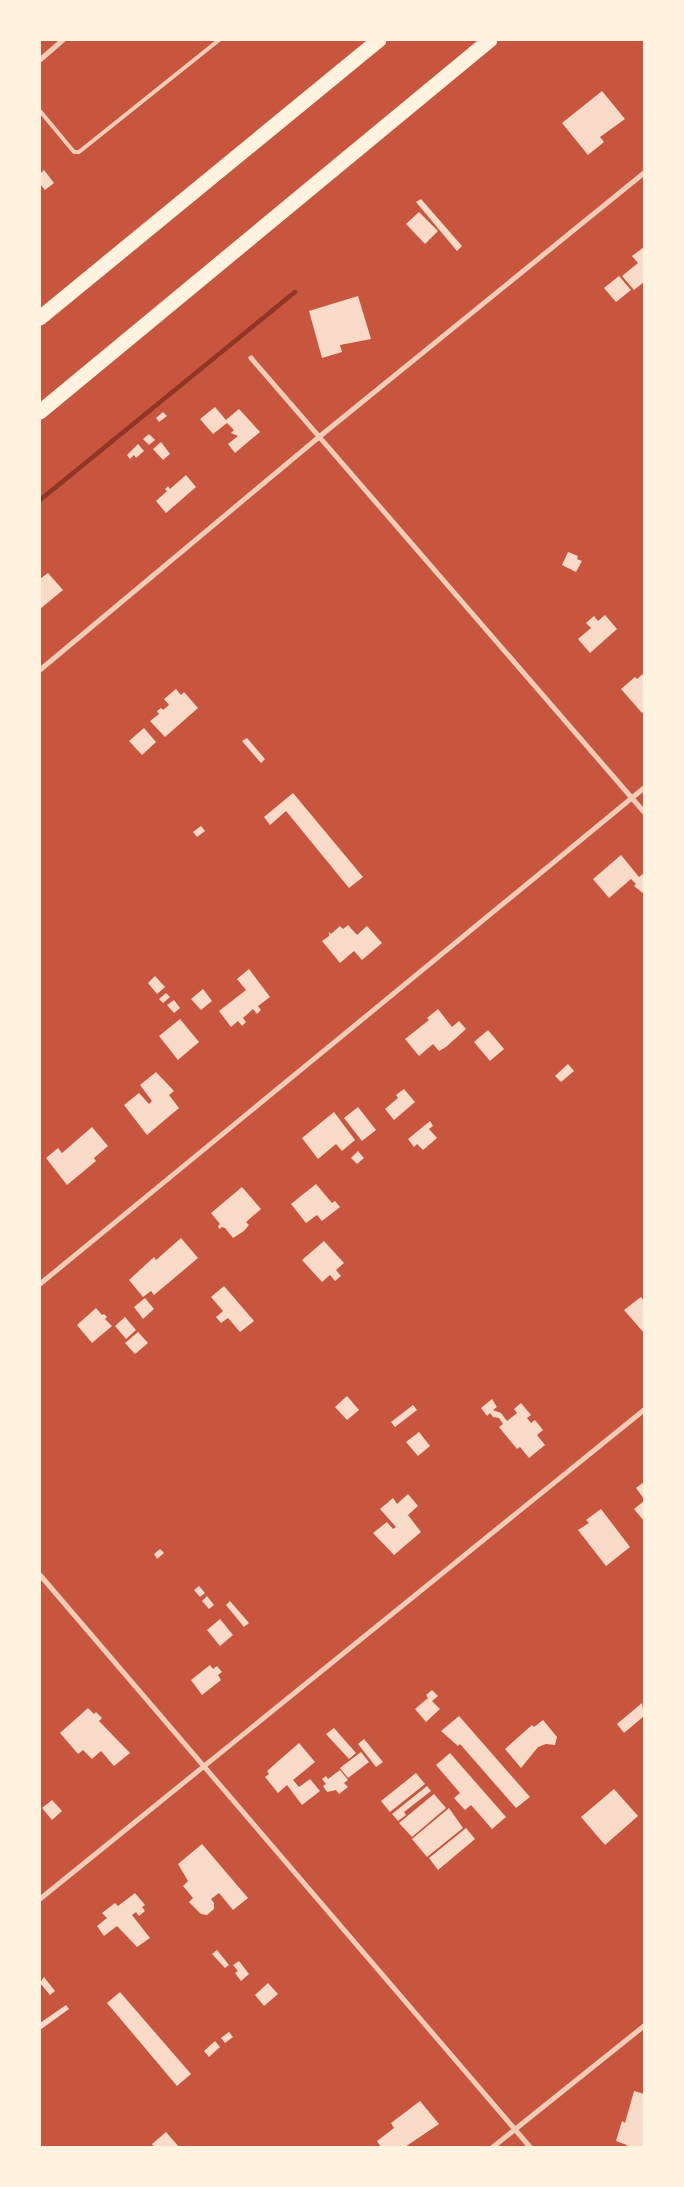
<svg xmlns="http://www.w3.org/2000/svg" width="684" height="2187" font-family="Georgia,serif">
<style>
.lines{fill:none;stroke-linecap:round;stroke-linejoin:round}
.stream{stroke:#8f3625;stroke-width:4.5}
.building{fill:#f7dbc8}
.service{stroke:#f1ccb7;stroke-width:4}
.minor{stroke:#f1ccb7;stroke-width:5}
.motorway{stroke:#fff3e0;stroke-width:15}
</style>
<rect width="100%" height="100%" fill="#c8553d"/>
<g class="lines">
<polyline class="stream" points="40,500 295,292"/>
</g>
<g class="building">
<polygon points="602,91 625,119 600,137 604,142 588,155 562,123"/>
<polygon points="44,170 54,183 45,190 40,184 40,174"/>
<polygon points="421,199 462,246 457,251 416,202"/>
<polygon points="419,212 438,231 425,244 406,224"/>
<polygon points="644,247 644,282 634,290 622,276 638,263 632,256"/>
<polygon points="619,276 631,290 616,302 604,288"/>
<polygon points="358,296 371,339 340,345 342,352 322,358 309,311"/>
<polygon points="215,407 226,420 239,409 260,432 235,453 228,444 238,436 231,433 234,430 227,423 213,434 200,419"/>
<polygon points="163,412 167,416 159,422 156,418"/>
<polygon points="149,434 155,440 149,445 143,439"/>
<polygon points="161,442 170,454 163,460 153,449"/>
<polygon points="138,444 144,451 136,458 134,455 130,459 127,455"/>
<polygon points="186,475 196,487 166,513 156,501 167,491 165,489 168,486 170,489"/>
<polygon points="568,552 578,556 577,559 582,561 576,572 562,565"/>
<polygon points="48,573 63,590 40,609 40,579"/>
<polygon points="605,615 617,629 590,653 578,639 591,628 586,623 594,616 598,621"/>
<polygon points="644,673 644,711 642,713 621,689 635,677 637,679"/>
<polygon points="176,689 181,695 184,692 198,708 165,737 150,721 159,714 157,711 161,708 163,710 169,705 164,699"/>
<polygon points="144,728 156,742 142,755 129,741"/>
<polygon points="247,738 265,759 261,763 242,741"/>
<polygon points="293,793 363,877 349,888 286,811 270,825 264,817"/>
<polygon points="201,826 205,831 197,837 193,832"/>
<polygon points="621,855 639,877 644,873 644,894 634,886 636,884 631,879 609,898 593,879"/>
<polygon points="348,925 357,935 367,926 382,943 362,960 354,951 340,963 322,941 329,936 329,932 331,934 340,926 343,929"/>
<polygon points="249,969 270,997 258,1006 261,1010 257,1014 253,1009 243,1018 246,1022 242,1026 238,1021 231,1027 219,1011 246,990 237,979"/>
<polygon points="155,976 165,987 157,994 148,983"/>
<polygon points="203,989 212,1001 201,1010 191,999"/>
<polygon points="166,993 170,997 163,1003 159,999"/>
<polygon points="174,1000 180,1008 174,1013 167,1005"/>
<polygon points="438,1009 452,1027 459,1021 466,1029 446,1047 439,1051 433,1044 419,1056 405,1039 429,1020 427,1018"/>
<polygon points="180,1019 199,1042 178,1060 159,1036"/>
<polygon points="488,1030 504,1049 490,1061 474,1042"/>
<polygon points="568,1064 574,1071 561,1082 555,1076"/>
<polygon points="156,1072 174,1091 169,1095 179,1108 147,1135 124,1105 139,1093 149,1104 152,1101 140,1085"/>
<polygon points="404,1089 415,1102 394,1120 385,1109 398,1098 396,1095"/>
<polygon points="358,1107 376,1130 362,1141 344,1118"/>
<polygon points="334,1112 355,1140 342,1151 336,1144 318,1159 302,1138"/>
<polygon points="430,1121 433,1126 429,1129 437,1138 423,1150 417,1144 414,1147 408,1139"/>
<polygon points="92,1127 108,1146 94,1158 96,1161 67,1185 46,1158 58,1148 62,1153"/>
<polygon points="358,1151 364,1158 357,1164 351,1158"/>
<polygon points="316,1184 332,1203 335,1201 340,1207 322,1221 317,1215 306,1223 291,1204"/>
<polygon points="242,1187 261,1209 246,1222 249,1225 244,1231 233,1238 225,1228 222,1227 219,1229 218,1226 220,1224 211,1213"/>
<polygon points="181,1238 198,1258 154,1295 151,1291 143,1297 129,1280 154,1257 156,1260"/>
<polygon points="324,1241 344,1263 336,1270 341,1276 335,1281 330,1275 322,1282 302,1260"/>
<polygon points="224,1286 254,1321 240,1332 228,1318 221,1323 216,1317 223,1311 211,1297"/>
<polygon points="641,1297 644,1301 644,1333 624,1310"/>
<polygon points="145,1298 154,1309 143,1319 134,1307"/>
<polygon points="96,1308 102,1315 104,1314 107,1317 105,1319 112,1326 92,1343 77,1325"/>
<polygon points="125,1317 136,1330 126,1339 115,1326"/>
<polygon points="138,1332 148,1343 135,1354 125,1343"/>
<polygon points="347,1396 359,1410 347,1420 335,1407"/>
<polygon points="492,1399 497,1407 493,1410 501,1413 507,1421 517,1413 514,1409 521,1403 531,1415 527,1418 531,1423 535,1420 543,1430 537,1435 545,1445 529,1458 520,1447 517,1449 499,1427 503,1424 499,1418 493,1417 490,1413 487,1416 481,1408"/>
<polygon points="413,1405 417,1410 395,1427 391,1422"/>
<polygon points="419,1432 430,1446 418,1456 406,1442"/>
<polygon points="644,1482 644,1499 636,1488"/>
<polygon points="408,1494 418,1506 408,1515 421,1532 394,1555 373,1533 387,1522 393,1529 396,1527 380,1509 393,1498 397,1504"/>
<polygon points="644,1501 644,1521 634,1509"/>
<polygon points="601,1509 630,1547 606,1566 578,1530 589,1523 586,1520"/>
<polygon points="160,1549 164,1553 157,1559 154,1554"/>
<polygon points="199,1586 205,1593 200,1597 194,1590"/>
<polygon points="207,1596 214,1605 209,1609 202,1601"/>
<polygon points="230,1601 249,1623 244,1627 226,1605"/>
<polygon points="220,1619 233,1635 220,1646 207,1630"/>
<polygon points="210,1665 213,1669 217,1666 222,1672 218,1675 221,1680 202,1695 191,1680"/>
<polygon points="432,1690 438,1696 432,1701 440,1709 426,1722 415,1709 428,1698 426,1695"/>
<polygon points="642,1703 644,1716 624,1733 617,1724"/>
<polygon points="88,1708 94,1714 96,1712 102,1718 99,1721 130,1753 114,1766 101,1751 92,1759 83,1750 78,1754 60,1733"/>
<polygon points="459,1716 530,1797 516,1808 460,1744 458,1746 441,1731"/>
<polygon points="543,1720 557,1737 555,1745 546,1744 538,1747 521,1768 505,1749 532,1725 534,1727"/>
<polygon points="334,1728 356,1753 349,1759 326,1734"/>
<polygon points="364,1739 383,1762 376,1767 358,1744"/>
<polygon points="299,1743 315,1762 293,1780 299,1787 310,1779 320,1791 302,1805 287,1785 278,1793 265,1777 269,1774 267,1771"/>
<polygon points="361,1752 369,1762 348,1778 340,1768"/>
<polygon points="450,1753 506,1817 492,1829 471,1805 465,1810 454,1798 460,1793 436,1765"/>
<polygon points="340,1770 348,1780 344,1783 348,1787 339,1794 336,1790 327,1792 323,1786 326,1784 322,1779 326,1776 328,1779"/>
<polygon points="416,1773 425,1784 390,1812 381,1801"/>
<polygon points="427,1786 431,1791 404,1812 406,1815 398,1821 392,1814"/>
<polygon points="614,1789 638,1816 605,1845 581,1817"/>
<polygon points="434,1794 446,1808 412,1837 399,1823"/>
<polygon points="52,1800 62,1811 52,1820 42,1808"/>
<polygon points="449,1808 463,1828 427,1857 412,1839"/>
<polygon points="466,1828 475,1839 438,1870 429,1858"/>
<polygon points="202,1844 248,1898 233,1910 219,1893 211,1899 214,1903 214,1909 207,1915 201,1914 189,1902 193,1898 183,1886 188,1881 178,1864"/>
<polygon points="135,1893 145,1905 142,1907 145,1911 139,1916 136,1912 132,1915 150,1938 137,1947 117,1926 104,1936 97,1926 107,1918 102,1913 115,1903 118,1906"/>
<polygon points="217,1950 229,1965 225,1968 212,1954"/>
<polygon points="239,1961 249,1974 241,1981 235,1973 238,1971 233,1965"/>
<polygon points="44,1977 55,1991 50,1995 40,1983"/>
<polygon points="268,1983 278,1994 264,2006 255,1995"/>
<polygon points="120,1992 191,2074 177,2086 107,2003"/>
<polygon points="66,2005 69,2009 40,2030 40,2023"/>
<polygon points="229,2032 233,2037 225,2043 221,2038"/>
<polygon points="215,2041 220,2047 209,2057 204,2051"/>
<polygon points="634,2091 644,2094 644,2147 626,2147 627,2145 616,2141 622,2121 625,2123"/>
<polygon points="420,2101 439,2124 405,2147 381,2147 377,2141 394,2128 391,2123"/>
<polygon points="166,2132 179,2147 154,2147 152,2144"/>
</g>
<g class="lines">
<polyline class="service" points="40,111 74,152 79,152 219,40"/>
<g class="minor">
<polyline points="40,60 63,40"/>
<polyline points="251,358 644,812"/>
<polyline points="40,670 319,437 644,173"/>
<polyline points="40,1284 644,788"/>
<polyline points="40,1575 530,2147"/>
<polyline points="40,1899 644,1410"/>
<polyline points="493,2147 644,2026"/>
</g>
<g class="motorway">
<polyline points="40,318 379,40"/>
<polyline points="40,412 490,40"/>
</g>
</g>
<rect width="684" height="2187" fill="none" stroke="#fff3e0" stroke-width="82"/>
</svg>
